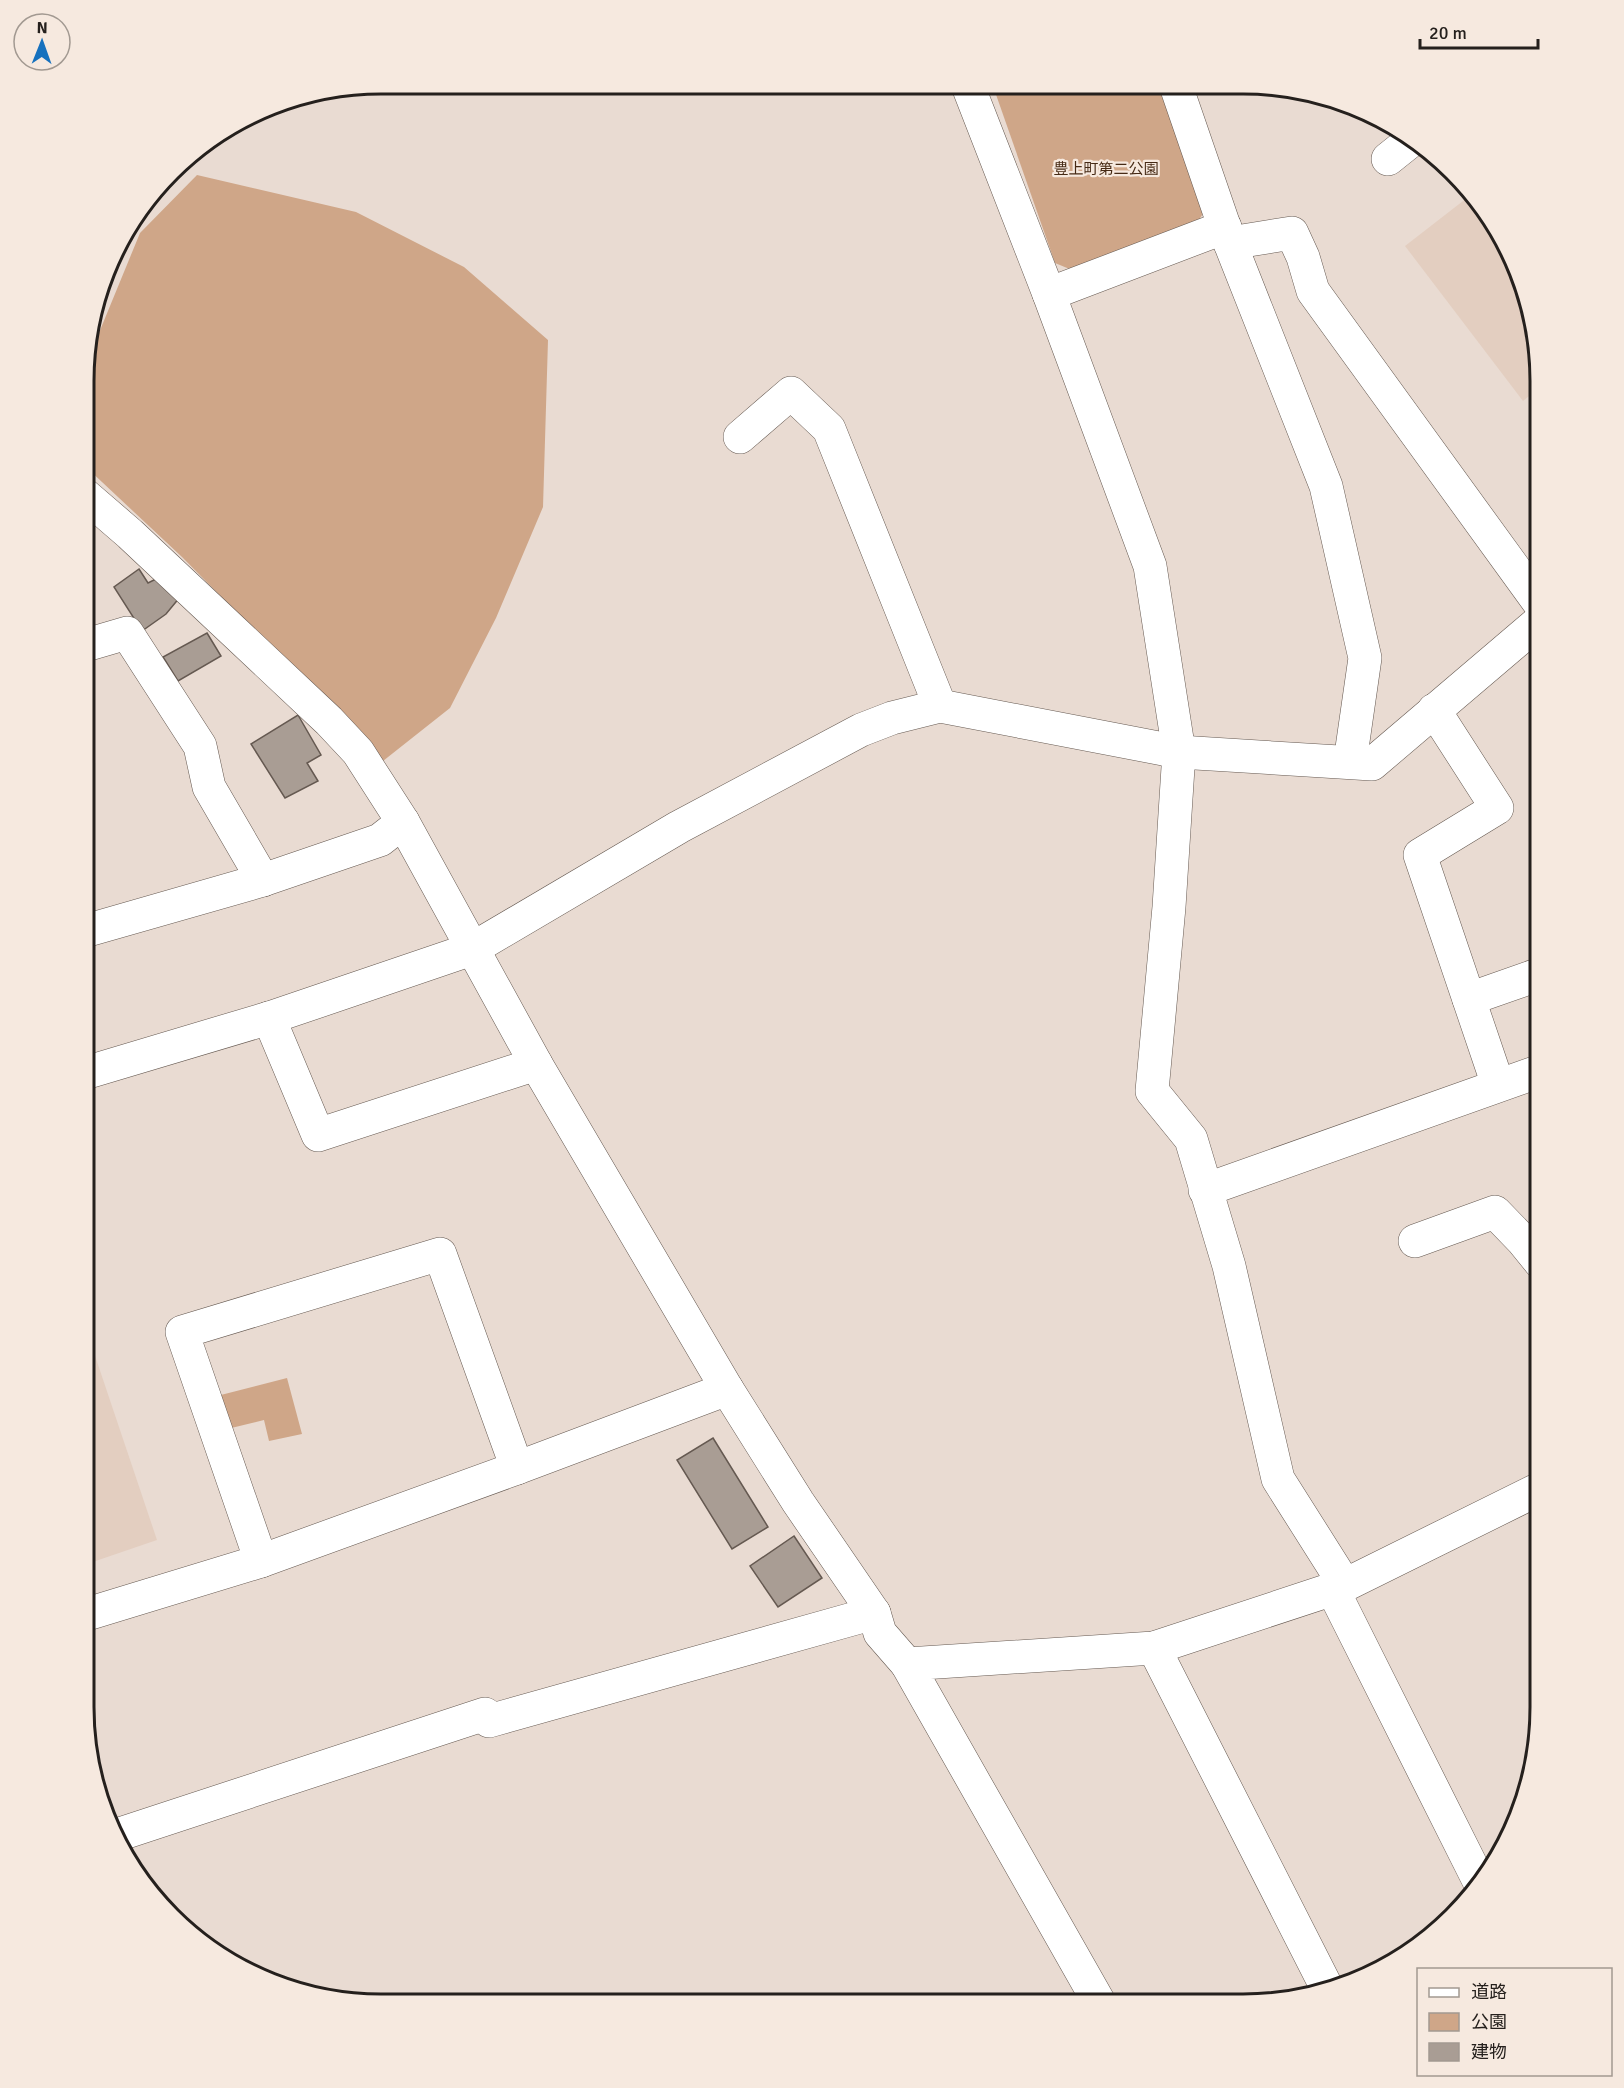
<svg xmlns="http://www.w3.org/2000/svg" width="1624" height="2088" font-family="Signika,'Noto Sans JP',sans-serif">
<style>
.built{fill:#e3cec0}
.green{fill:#cfa688}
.building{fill:#a99d94;stroke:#655951;stroke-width:1.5}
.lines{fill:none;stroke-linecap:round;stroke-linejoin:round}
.minor-casing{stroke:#655951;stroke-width:34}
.minor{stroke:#fff;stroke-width:33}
.labels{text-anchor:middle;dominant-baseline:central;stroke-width:4.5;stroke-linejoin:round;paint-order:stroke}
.park-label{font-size:15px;fill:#462a15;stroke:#f6e9df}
.rim{fill:none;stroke:#25201d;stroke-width:3}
</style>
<rect width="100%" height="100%" fill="#e9dbd2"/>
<g class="built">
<polygon points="1472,194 1509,250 1530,305 1540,387 1523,401 1405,246"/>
<polygon points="85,1326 157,1540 84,1565"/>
</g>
<g class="green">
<polygon points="993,86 1161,86 1204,212 1195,226 1072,270 1055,263"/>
<polygon points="197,175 356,212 464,267 548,340 543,507 496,618 450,708 383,761 182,557 86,467 87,362 140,233"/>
<polygon points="287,1378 302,1434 269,1441 264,1420 223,1430 213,1397"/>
</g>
<g class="building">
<polygon points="139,569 148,583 160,577 180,597 166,614 142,631 114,587"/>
<polygon points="207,633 221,656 178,681 163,657"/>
<polygon points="298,715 321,755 307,763 318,781 285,798 251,744"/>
<polygon points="713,1438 768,1527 732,1549 677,1460"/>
<polygon points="794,1536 822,1578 778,1607 750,1566"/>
</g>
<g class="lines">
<g class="minor-casing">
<g id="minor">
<polyline points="968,86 1049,294 1150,566 1179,752 1169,907 1152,1091 1191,1139 1229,1266 1278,1479 1345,1585"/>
<polyline points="1176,86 1230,243 1326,486 1365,658 1350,762"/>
<polyline points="1388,159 1413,139"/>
<polyline points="1230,243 1292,233 1303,257 1313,291 1540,604"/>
<polyline points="1049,294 1225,227"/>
<polyline points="740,437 791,393 829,429 940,706"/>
<polyline points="86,496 130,534 212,611 329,721 358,752 403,822 536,1064 727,1389 798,1502 874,1613 880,1633 907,1664"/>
<polyline points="86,645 127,633 200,746 209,787 263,880"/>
<polyline points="1434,710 1497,808 1420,855 1498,1085"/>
<polyline points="85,931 263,880 380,840 403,822"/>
<polyline points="1469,999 1540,974"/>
<polyline points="269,1018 318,1135 536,1064"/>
<polyline points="85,1073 269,1018 472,949 679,827 861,730 892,718 940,706 1179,752 1372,764 1540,621"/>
<polyline points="1205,1190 1540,1071"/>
<polyline points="1415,1241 1495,1212 1523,1241 1540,1262"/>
<polyline points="261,1561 182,1332 440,1254 517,1468"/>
<polyline points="1333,1590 1480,1883"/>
<polyline points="84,1615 261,1561 517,1468 727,1389"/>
<polyline points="1154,1648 1328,1990"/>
<polyline points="114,1836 485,1714 489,1721 874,1613"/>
<polyline points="1100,2004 907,1664 1154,1648 1345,1585 1539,1489"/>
</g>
</g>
<use href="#minor" class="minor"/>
</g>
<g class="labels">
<g class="park-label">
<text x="1106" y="169">豊上町第二公園</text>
</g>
</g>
<path d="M0 0H1624V2088H0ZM381 94H1243A287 287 0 0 1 1530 381V1707A287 287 0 0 1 1243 1994H381A287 287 0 0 1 94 1707V381A287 287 0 0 1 381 94Z" fill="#f6e9df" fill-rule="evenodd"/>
<path class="rim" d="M381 94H1243A287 287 0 0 1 1530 381V1707A287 287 0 0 1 1243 1994H381A287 287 0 0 1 94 1707V381A287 287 0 0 1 381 94Z"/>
<rect x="1417" y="1968" width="195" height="108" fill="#f6e9df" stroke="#a29991" stroke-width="1.5"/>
<rect x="1429" y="1988" width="30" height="9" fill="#ffffff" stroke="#a29991" stroke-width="1.5"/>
<text x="1471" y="1998" font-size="18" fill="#25201d">道路</text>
<rect x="1429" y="2013" width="30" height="18" fill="#cfa688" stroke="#a29991" stroke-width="1.5"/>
<text x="1471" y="2028" font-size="18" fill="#25201d">公園</text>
<rect x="1429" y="2043" width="30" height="18" fill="#a99d94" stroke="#a29991" stroke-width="1.5"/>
<text x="1471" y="2058" font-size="18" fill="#25201d">建物</text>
<g transform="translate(42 42) rotate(1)"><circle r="28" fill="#f6e9df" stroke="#a29991" stroke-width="1.5"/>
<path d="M0-4.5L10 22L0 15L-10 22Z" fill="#1671be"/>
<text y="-9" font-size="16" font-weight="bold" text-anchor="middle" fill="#25201d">N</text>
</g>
<path d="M1420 39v9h118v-9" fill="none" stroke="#25201d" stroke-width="3"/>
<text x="1429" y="39" font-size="18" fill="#25201d" stroke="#f6e9df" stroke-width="4.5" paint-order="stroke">20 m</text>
</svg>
